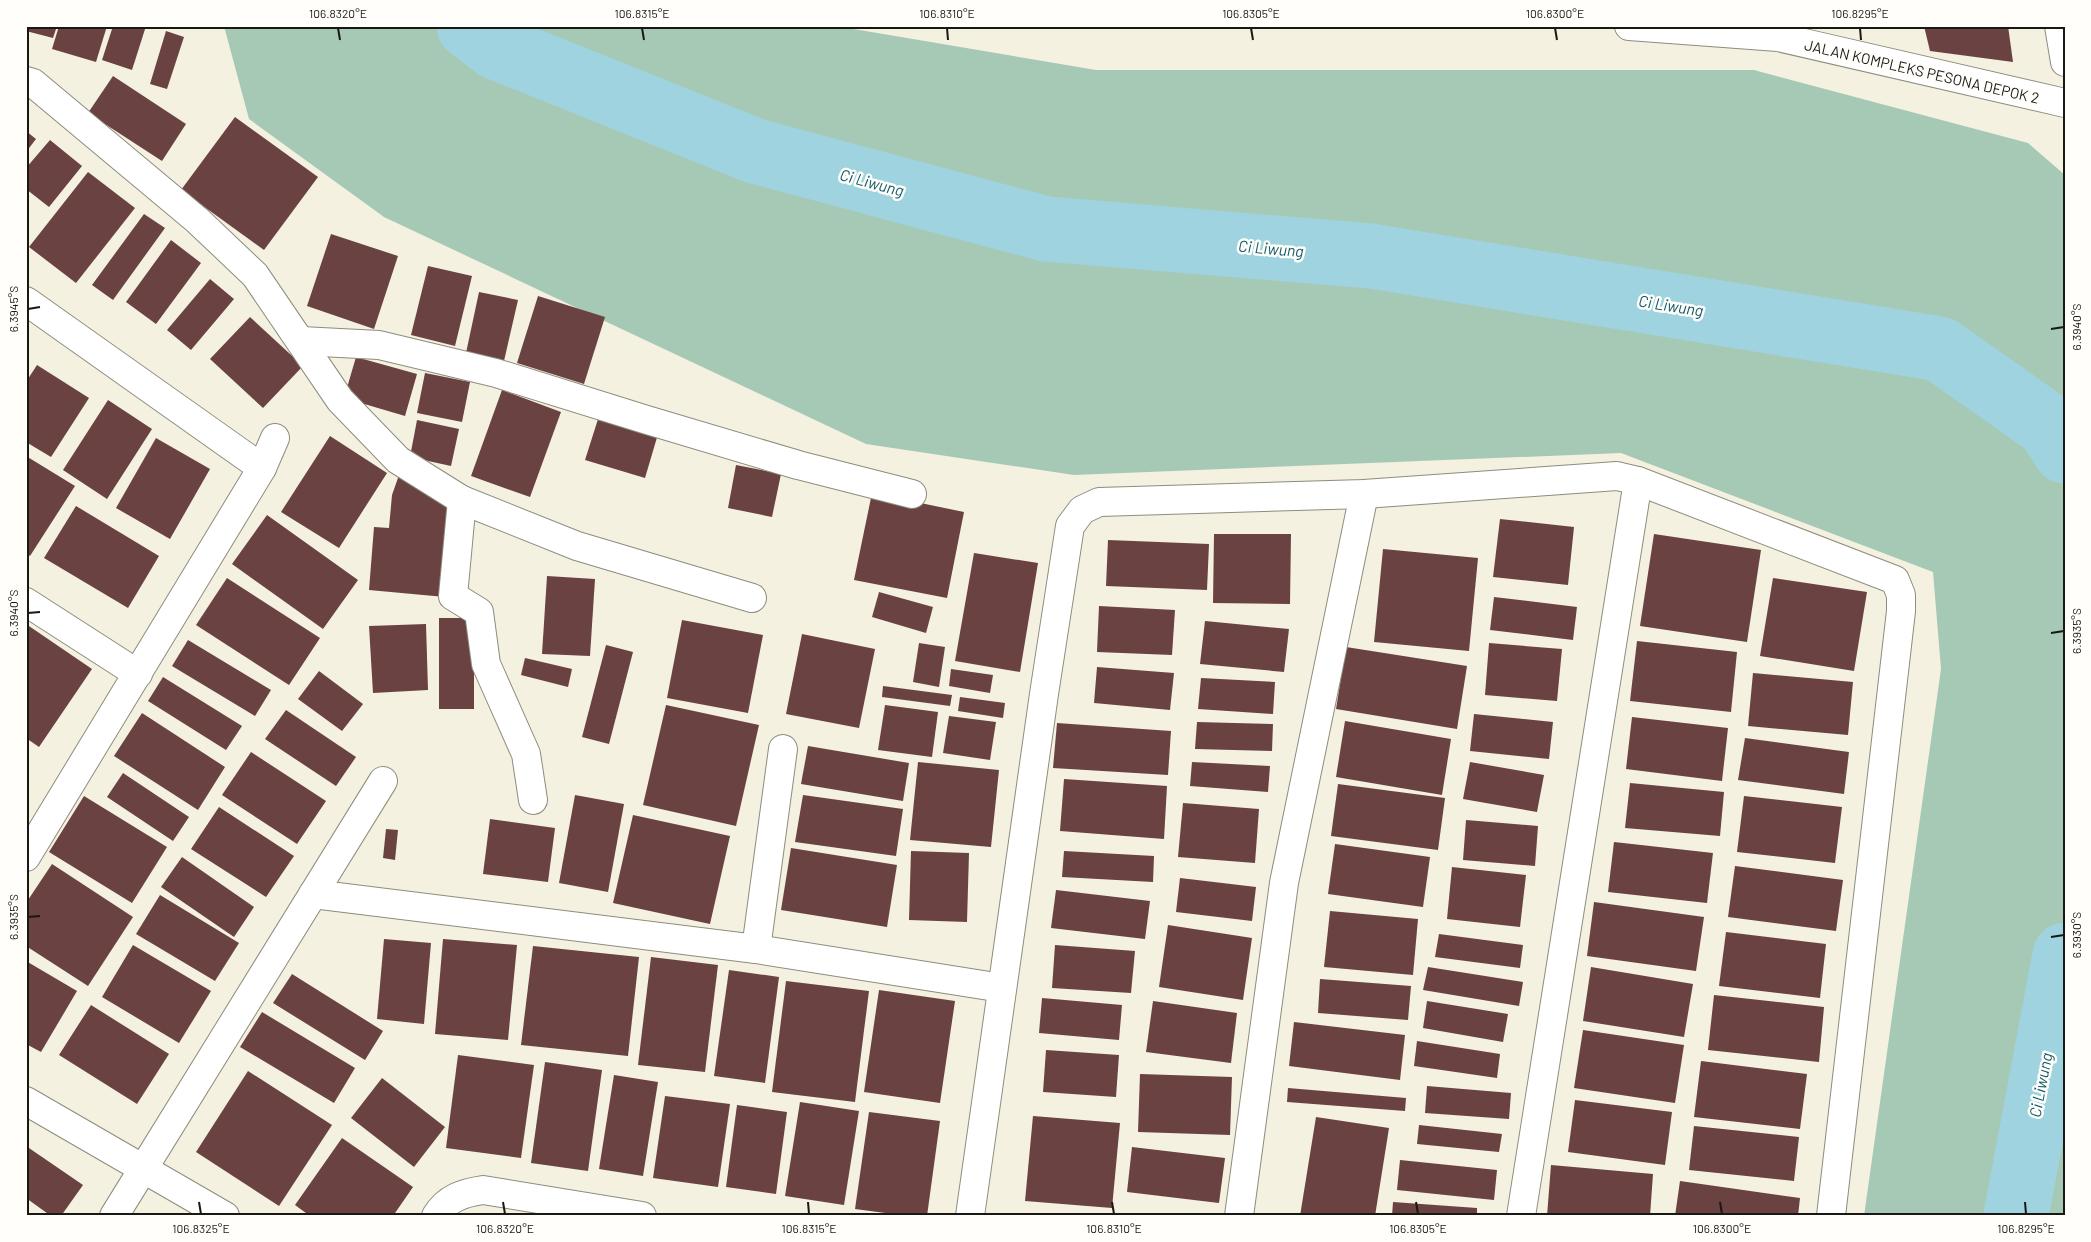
<svg xmlns="http://www.w3.org/2000/svg" width="2091" height="1242" font-family="Barlow,sans-serif">
<style>
.green{fill:#a6c9b5}
.lines{fill:none;stroke-linecap:round;stroke-linejoin:round}
.river{stroke:#9fd3df;stroke-width:65}
.building{fill:#6a4241}
.minor-casing{stroke:#8e8c7d;stroke-width:30}
.minor{stroke:#fff;stroke-width:28}
.ticks{fill:none;stroke:#191813;stroke-width:2}
.labels{text-anchor:middle;dominant-baseline:central;stroke-width:5;stroke-linejoin:round;paint-order:stroke}
.street-label{font-size:15px;fill:#191813;stroke:#fffefb}
.water-label{font-size:16px;font-style:italic;fill:#145a67;stroke:#fffefb}
.neatline{fill:none;stroke:#191813;stroke-width:2}
.ticks-label{font-size:12px;text-anchor:middle;fill:#191813}
</style>
<rect width="100%" height="100%" fill="#f4f1e1"/>
<polygon class="green" points="224,26 836,26 1096,70 1754,70 2028,143 2065,175 2065,1216 1864,1216 1941,669 1933,572 1621,453 1074,475 866,444 384,217 249,119"/>
<g class="lines">
<g class="river">
<polyline points="469,26 496,47 755,151 1046,229 1371,256 1940,349 2049,426 2065,451"/>
<polyline points="2016,1216 2065,955"/>
</g>
</g>
<g class="building">
<polygon points="26,26 57,26 53,38 26,31"/>
<polygon points="59,26 107,26 96,62 52,49"/>
<polygon points="113,26 146,26 132,70 102,60"/>
<polygon points="1924,26 2008,26 2013,62 1930,51"/>
<polygon points="166,31 184,37 167,89 150,84"/>
<polygon points="113,76 186,124 162,161 88,113"/>
<polygon points="235,117 318,177 264,250 181,190"/>
<polygon points="26,131 36,139 26,152"/>
<polygon points="50,140 82,166 49,207 26,189 26,168"/>
<polygon points="88,172 135,208 76,283 29,247"/>
<polygon points="144,214 165,228 113,300 92,285"/>
<polygon points="331,234 398,256 374,329 307,306"/>
<polygon points="171,240 201,263 156,324 126,302"/>
<polygon points="428,266 472,276 455,346 411,335"/>
<polygon points="210,279 234,299 191,350 167,330"/>
<polygon points="479,292 518,300 504,361 466,353"/>
<polygon points="538,296 605,317 584,384 517,363"/>
<polygon points="250,317 303,366 263,408 210,359"/>
<polygon points="356,357 417,374 405,416 344,398"/>
<polygon points="37,365 89,398 51,457 26,442 26,382"/>
<polygon points="425,373 470,382 462,422 417,413"/>
<polygon points="502,390 561,412 530,497 471,476"/>
<polygon points="108,400 152,429 107,499 63,470"/>
<polygon points="599,416 658,434 645,478 585,460"/>
<polygon points="417,420 459,429 451,466 410,457"/>
<polygon points="330,436 387,473 339,548 281,512"/>
<polygon points="156,438 210,469 170,539 116,508"/>
<polygon points="26,456 75,486 30,556 26,553"/>
<polygon points="736,465 781,474 772,517 728,508"/>
<polygon points="399,475 433,489 433,499 453,501 445,597 369,590 374,527 389,528 392,495"/>
<polygon points="872,493 964,512 947,598 854,580"/>
<polygon points="76,506 159,556 128,608 44,558"/>
<polygon points="267,515 358,580 323,629 232,564"/>
<polygon points="1500,519 1574,527 1568,585 1493,577"/>
<polygon points="1214,534 1291,534 1290,604 1213,603"/>
<polygon points="1654,534 1761,550 1747,642 1640,626"/>
<polygon points="1108,540 1209,544 1207,590 1106,586"/>
<polygon points="1383,549 1478,558 1469,651 1374,642"/>
<polygon points="974,553 1038,563 1020,672 955,661"/>
<polygon points="547,576 595,579 590,656 542,654"/>
<polygon points="227,578 320,638 289,685 196,625"/>
<polygon points="1773,578 1867,592 1854,671 1760,656"/>
<polygon points="879,592 933,607 926,633 872,617"/>
<polygon points="1494,597 1577,607 1573,640 1490,630"/>
<polygon points="1099,606 1175,610 1172,655 1097,652"/>
<rect x="439" y="618" width="35" height="91"/>
<polygon points="682,620 763,635 748,713 667,698"/>
<polygon points="1205,621 1289,629 1284,672 1200,664"/>
<polygon points="26,624 92,669 39,747 26,738"/>
<polygon points="426,624 428,690 373,693 369,626"/>
<polygon points="802,634 875,649 859,728 786,714"/>
<polygon points="188,640 271,690 255,716 172,666"/>
<polygon points="1637,641 1737,652 1731,712 1630,701"/>
<polygon points="919,643 945,647 939,687 913,682"/>
<polygon points="1489,643 1562,649 1557,701 1485,695"/>
<polygon points="606,645 633,652 609,744 582,737"/>
<polygon points="1346,647 1467,666 1457,729 1336,709"/>
<polygon points="525,658 572,669 568,687 521,675"/>
<polygon points="1097,667 1174,673 1170,710 1094,703"/>
<polygon points="951,669 993,675 990,693 949,686"/>
<polygon points="319,671 363,704 342,731 298,699"/>
<polygon points="1753,673 1853,682 1848,735 1748,726"/>
<polygon points="163,677 242,726 226,750 148,701"/>
<polygon points="1201,678 1275,682 1273,714 1198,709"/>
<polygon points="883,686 952,695 950,706 882,697"/>
<polygon points="960,697 1005,703 1003,718 958,711"/>
<polygon points="666,705 759,725 736,826 643,805"/>
<polygon points="885,705 938,712 932,757 878,750"/>
<polygon points="286,710 356,757 336,786 265,739"/>
<polygon points="142,713 225,767 198,810 114,756"/>
<polygon points="1474,714 1553,722 1549,759 1470,751"/>
<polygon points="949,716 996,722 990,760 943,753"/>
<polygon points="1632,717 1728,728 1722,781 1626,769"/>
<polygon points="1345,721 1451,739 1442,795 1336,777"/>
<polygon points="1197,722 1273,724 1272,751 1195,749"/>
<polygon points="1057,723 1171,731 1168,775 1053,768"/>
<polygon points="1745,738 1849,752 1844,794 1738,780"/>
<polygon points="808,746 909,763 903,801 801,784"/>
<polygon points="251,752 326,801 297,844 222,795"/>
<polygon points="918,762 999,770 991,847 910,840"/>
<polygon points="1192,762 1270,766 1268,792 1190,786"/>
<polygon points="1470,762 1544,775 1537,812 1463,799"/>
<polygon points="123,773 189,817 173,841 107,797"/>
<polygon points="1064,779 1167,786 1164,839 1060,831"/>
<polygon points="1630,783 1724,792 1720,836 1625,828"/>
<polygon points="1338,784 1445,798 1438,850 1331,836"/>
<polygon points="575,795 624,804 608,892 559,883"/>
<polygon points="803,795 903,809 896,856 795,842"/>
<polygon points="84,796 167,847 132,903 49,852"/>
<polygon points="1744,796 1842,807 1835,863 1737,852"/>
<polygon points="1183,803 1259,809 1255,863 1178,857"/>
<polygon points="219,807 294,856 266,897 191,849"/>
<polygon points="633,815 730,836 710,924 613,903"/>
<polygon points="490,819 555,828 548,882 483,874"/>
<polygon points="1466,820 1538,826 1535,866 1463,860"/>
<polygon points="386,829 398,830 395,860 383,858"/>
<polygon points="1614,842 1713,853 1707,903 1608,892"/>
<polygon points="1335,844 1430,857 1423,907 1328,894"/>
<polygon points="791,848 897,865 887,927 781,910"/>
<polygon points="911,851 969,853 967,922 909,920"/>
<polygon points="1064,851 1154,856 1153,882 1062,877"/>
<polygon points="182,857 254,907 234,937 161,887"/>
<polygon points="52,864 133,917 88,986 26,946 26,903"/>
<polygon points="1735,866 1843,880 1836,931 1728,917"/>
<polygon points="1452,867 1526,875 1520,927 1447,919"/>
<polygon points="1180,878 1256,887 1252,921 1176,912"/>
<polygon points="1056,890 1150,901 1145,939 1051,928"/>
<polygon points="160,895 239,943 215,981 136,934"/>
<polygon points="1594,902 1704,917 1696,971 1587,956"/>
<polygon points="1330,911 1418,919 1413,975 1324,967"/>
<polygon points="1168,925 1252,938 1243,1000 1159,987"/>
<polygon points="1726,932 1826,944 1820,998 1719,986"/>
<polygon points="1439,934 1523,945 1520,968 1435,957"/>
<polygon points="384,939 431,943 424,1024 377,1019"/>
<polygon points="443,939 517,945 508,1040 435,1034"/>
<polygon points="133,945 211,991 179,1043 102,997"/>
<polygon points="1055,945 1135,951 1131,993 1052,988"/>
<polygon points="533,946 639,957 628,1056 521,1045"/>
<polygon points="651,957 718,965 705,1072 638,1065"/>
<polygon points="26,961 77,991 41,1052 26,1044"/>
<polygon points="1428,967 1523,982 1519,1006 1423,990"/>
<polygon points="1591,967 1693,984 1684,1037 1583,1021"/>
<polygon points="729,970 779,977 765,1083 714,1076"/>
<polygon points="292,974 383,1031 365,1060 273,1003"/>
<polygon points="1320,979 1411,986 1408,1020 1318,1013"/>
<polygon points="786,981 869,991 855,1102 772,1092"/>
<polygon points="879,990 955,1001 940,1103 864,1092"/>
<polygon points="1714,995 1824,1007 1819,1062 1708,1050"/>
<polygon points="1042,998 1122,1005 1119,1040 1039,1033"/>
<polygon points="1153,1001 1237,1013 1231,1063 1146,1052"/>
<polygon points="1427,1001 1508,1014 1503,1042 1423,1028"/>
<polygon points="91,1005 169,1054 137,1104 59,1055"/>
<polygon points="262,1012 355,1068 334,1103 240,1047"/>
<polygon points="1294,1022 1405,1035 1400,1080 1289,1066"/>
<polygon points="1583,1030 1684,1045 1675,1103 1574,1088"/>
<polygon points="1417,1041 1500,1054 1497,1078 1414,1066"/>
<polygon points="1046,1050 1119,1055 1116,1097 1043,1092"/>
<polygon points="458,1055 534,1065 521,1158 446,1148"/>
<polygon points="1701,1061 1807,1074 1800,1129 1694,1117"/>
<polygon points="545,1062 602,1070 588,1171 531,1163"/>
<polygon points="248,1071 332,1125 279,1206 196,1152"/>
<polygon points="1140,1074 1232,1077 1230,1135 1138,1132"/>
<polygon points="614,1075 658,1082 643,1176 599,1169"/>
<polygon points="382,1078 445,1127 414,1167 351,1118"/>
<polygon points="1427,1086 1511,1093 1509,1119 1425,1113"/>
<polygon points="1288,1088 1406,1098 1405,1111 1287,1102"/>
<polygon points="665,1096 730,1104 718,1187 653,1178"/>
<polygon points="1575,1100 1672,1112 1665,1165 1568,1152"/>
<polygon points="800,1102 859,1111 844,1205 785,1196"/>
<polygon points="737,1105 787,1112 776,1194 726,1187"/>
<polygon points="869,1112 940,1121 927,1216 908,1216 855,1209"/>
<polygon points="1033,1116 1120,1123 1112,1208 1025,1201"/>
<polygon points="1316,1117 1389,1128 1375,1216 1300,1216"/>
<polygon points="1419,1125 1502,1134 1499,1152 1417,1144"/>
<polygon points="1694,1126 1799,1137 1794,1181 1689,1170"/>
<polygon points="342,1138 413,1187 393,1216 310,1216 295,1205"/>
<polygon points="26,1146 83,1185 61,1216 51,1216 26,1198"/>
<polygon points="1132,1147 1225,1158 1219,1203 1127,1192"/>
<polygon points="1400,1160 1497,1170 1494,1200 1397,1190"/>
<polygon points="1551,1165 1653,1174 1650,1216 1547,1216"/>
<polygon points="1680,1181 1800,1198 1798,1216 1675,1216"/>
<polygon points="1393,1202 1477,1208 1477,1216 1392,1216"/>
</g>
<g class="lines">
<g class="minor-casing">
<g id="minor">
<polyline points="1629,26 1778,37 2065,103"/>
<polyline points="2059,26 2065,62"/>
<polyline points="26,81 33,83 197,220 255,275 340,400 398,460 462,500 577,546 752,598"/>
<polyline points="26,301 262,468"/>
<polyline points="301,341 379,345 496,373 647,420 798,465 912,494"/>
<polyline points="462,500 453,596 479,612 486,664 526,754 533,800"/>
<polyline points="26,602 138,674"/>
<polyline points="26,857 262,468 275,438"/>
<polyline points="313,894 756,949 1002,988"/>
<polyline points="756,949 783,749"/>
<polyline points="26,1101 225,1216"/>
<polyline points="114,1216 383,781"/>
<path d="M436,1216C447,1198 463,1193 483,1190L642,1216"/>
<polyline points="970,1216 1044,694 1070,526 1082,510 1099,502 1364,494 1617,476 1638,481 1895,580 1901,595 1901,611 1831,1216"/>
<polyline points="1239,1216 1284,883 1364,494"/>
<polyline points="1521,1216 1638,481"/>
</g>
</g>
<use href="#minor" class="minor"/>
</g>
<path class="ticks" d="M338,28L340,40M642,28L644,40M947,28L948,40M1251,28L1253,40M1555,28L1557,40M1860,28L1861,40M28,309L40,307M2051,329L2064,327M28,613L40,612M2051,633L2064,631M28,917L40,916M2051,937L2064,935M199,1202L201,1214M503,1202L505,1214M808,1202L809,1214M1112,1202L1114,1214M1416,1202L1418,1214M1720,1202L1722,1214M2025,1202L2026,1214"/>
<g class="labels">
<g class="street-label">
<text transform="translate(1922 71) rotate(13)">JALAN KOMPLEKS PESONA DEPOK 2</text>
</g>
<g class="water-label">
<text transform="translate(872 182) rotate(15)">Ci Liwung</text>
<text transform="translate(1271 248) rotate(5)">Ci Liwung</text>
<text transform="translate(1671 305) rotate(9)">Ci Liwung</text>
<text transform="translate(2040 1085) rotate(-79)">Ci Liwung</text>
</g>
</g>
<rect width="2091" height="1242" fill="none" stroke="#fffefb" stroke-width="55"/>
<rect x="28" y="28" width="2036" height="1186" class="neatline"/>
<g class="ticks-label">
<text x="338" y="18">106.8320°E</text>
<text x="642" y="18">106.8315°E</text>
<text x="947" y="18">106.8310°E</text>
<text x="1251" y="18">106.8305°E</text>
<text x="1555" y="18">106.8300°E</text>
<text x="1860" y="18">106.8295°E</text>
<text transform="translate(14 309) rotate(-90)" y="4">6.3945°S</text>
<text transform="translate(2077 327) rotate(-90)" y="4">6.3940°S</text>
<text transform="translate(14 613) rotate(-90)" y="4">6.3940°S</text>
<text transform="translate(2077 631) rotate(-90)" y="4">6.3935°S</text>
<text transform="translate(14 917) rotate(-90)" y="4">6.3935°S</text>
<text transform="translate(2077 935) rotate(-90)" y="4">6.3930°S</text>
<text x="201" y="1233">106.8325°E</text>
<text x="505" y="1233">106.8320°E</text>
<text x="809" y="1233">106.8315°E</text>
<text x="1114" y="1233">106.8310°E</text>
<text x="1418" y="1233">106.8305°E</text>
<text x="1722" y="1233">106.8300°E</text>
<text x="2026" y="1233">106.8295°E</text>
</g>
</svg>
